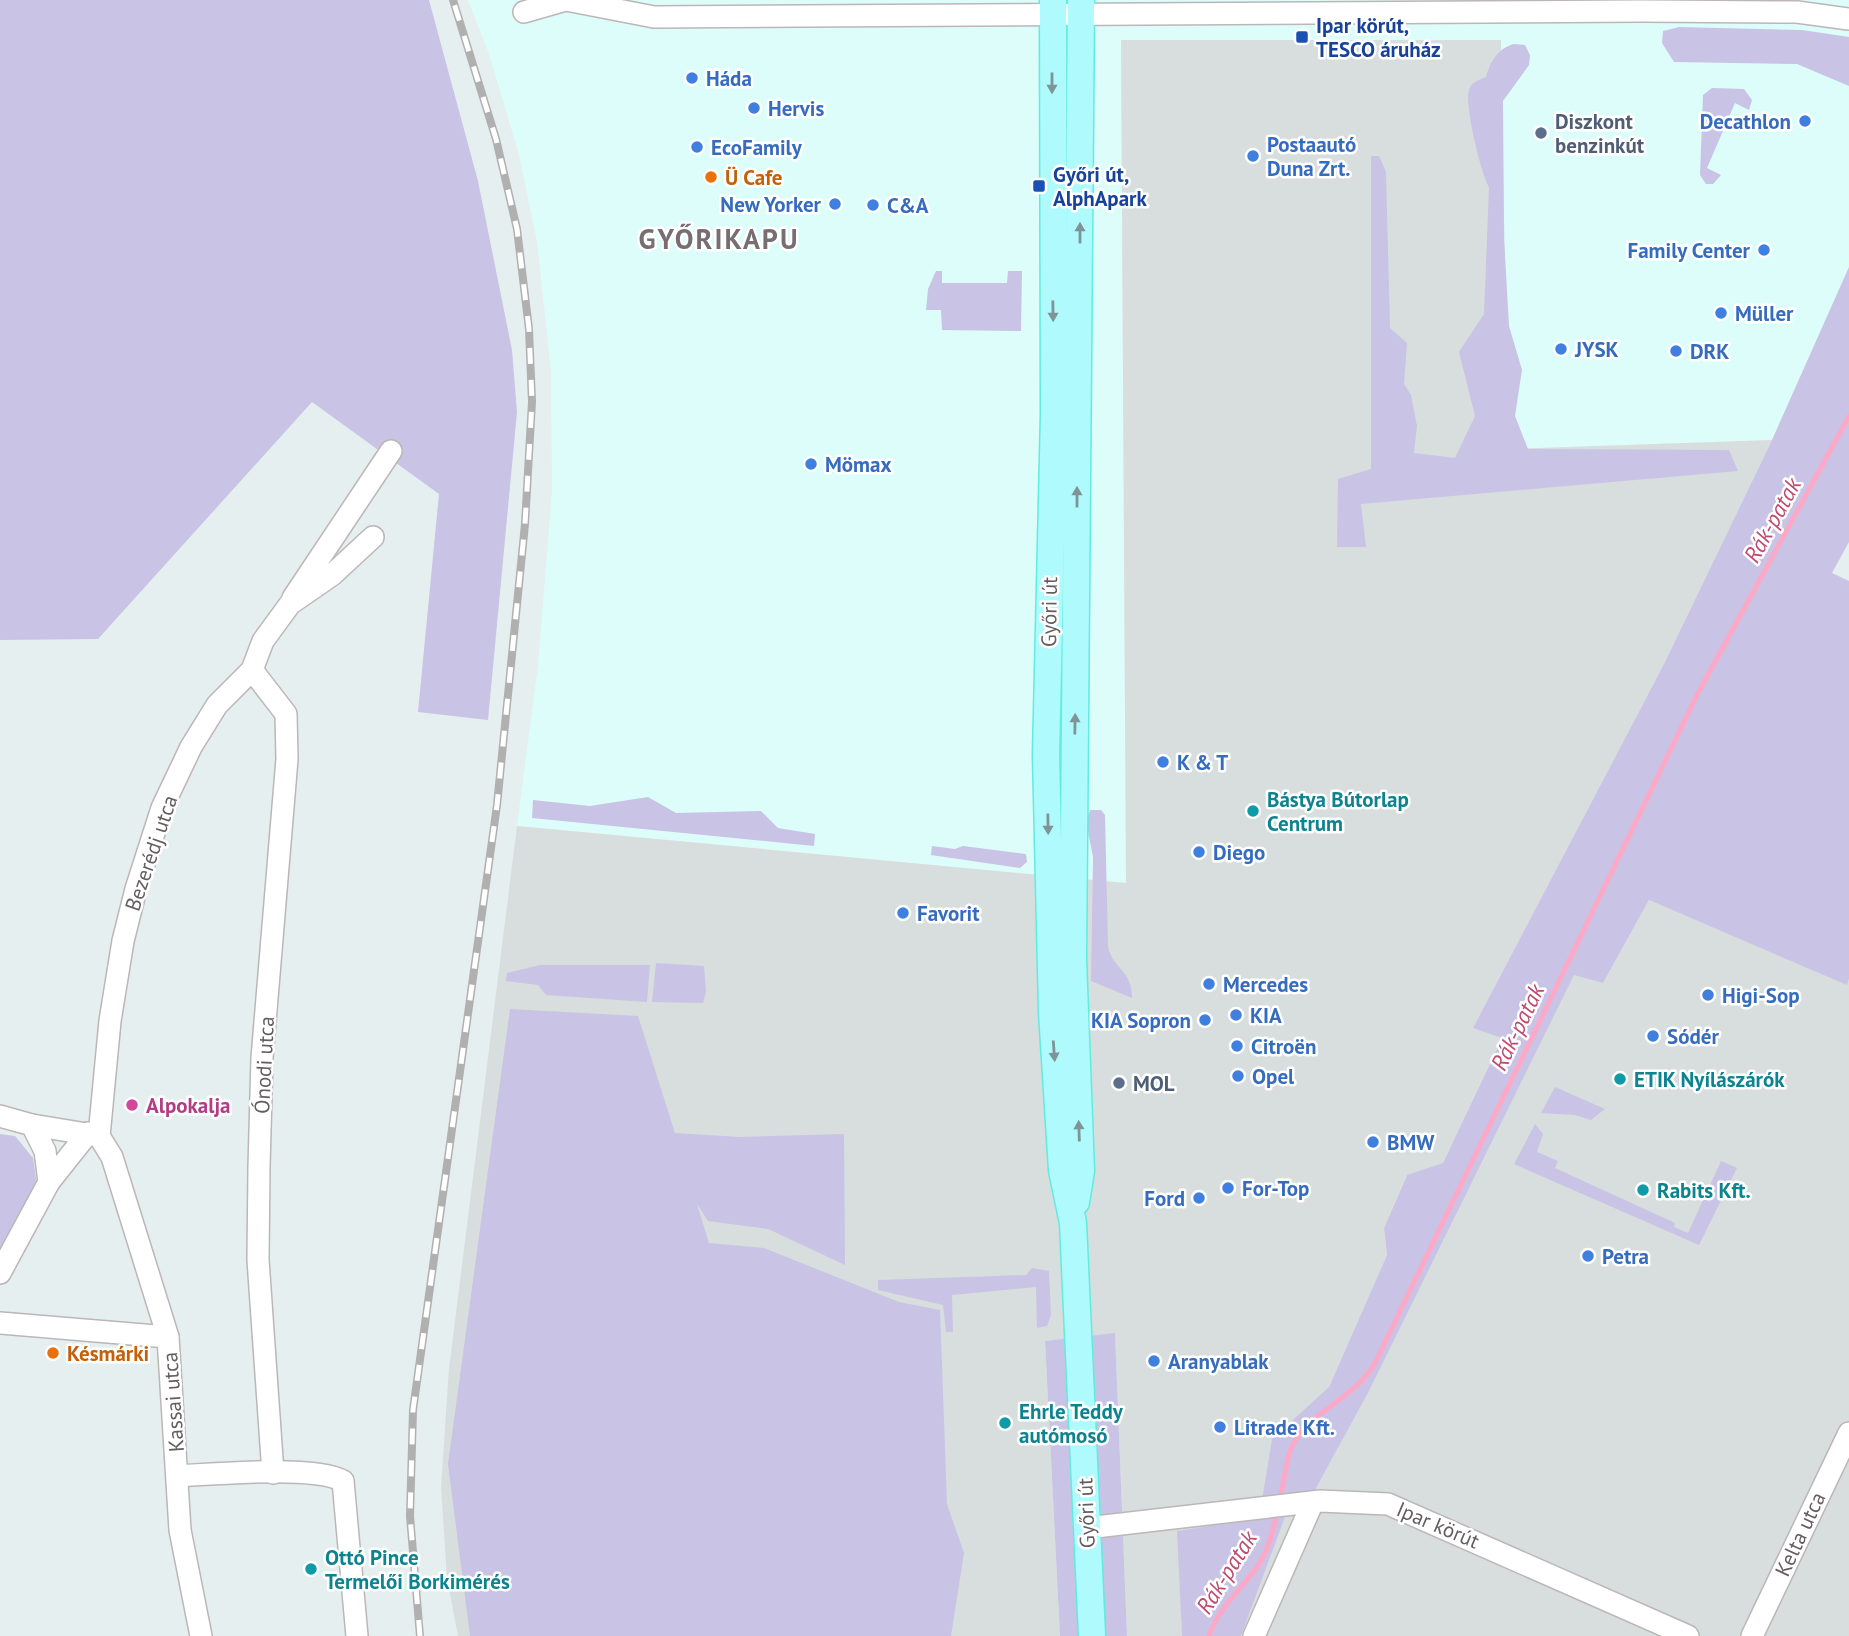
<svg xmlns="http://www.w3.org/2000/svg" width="1849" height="1636" font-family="'PT Sans',sans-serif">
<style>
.commercial{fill:#ddfdfb}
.industrial{fill:#d8dedd}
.green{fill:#c9c3e5}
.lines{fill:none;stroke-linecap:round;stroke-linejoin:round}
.stream{stroke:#fca9c8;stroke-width:5}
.minor-casing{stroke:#bcb6b7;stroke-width:24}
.major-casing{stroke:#61ecdf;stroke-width:29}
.minor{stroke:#fff;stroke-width:21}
.major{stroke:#aefafc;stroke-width:26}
.rail-casing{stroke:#b1b0b0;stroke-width:8}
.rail{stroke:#fff;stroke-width:5;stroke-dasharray:16;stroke-linecap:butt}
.oneway{fill:#7f9496}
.transit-dot{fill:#1a4fb4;stroke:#fff;stroke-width:2.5}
.shop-dot{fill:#3f7fe0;stroke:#fff;stroke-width:2.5}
.service-dot{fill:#5c6f8a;stroke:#fff;stroke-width:2.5}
.food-dot{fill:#e8710a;stroke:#fff;stroke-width:2.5}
.culture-dot{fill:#0f9aa8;stroke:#fff;stroke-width:2.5}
.hotel-dot{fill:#d1479c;stroke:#fff;stroke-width:2.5}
.labels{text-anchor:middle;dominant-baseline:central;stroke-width:5;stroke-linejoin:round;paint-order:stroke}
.transit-label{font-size:21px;font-weight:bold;fill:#164399;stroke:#fff;text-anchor:start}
.shop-label{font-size:21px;font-weight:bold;fill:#366cbe;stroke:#fff;text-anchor:start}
.service-label{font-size:21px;font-weight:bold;fill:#4e5e75;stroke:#fff;text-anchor:start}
.food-label{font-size:21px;font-weight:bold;fill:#c56008;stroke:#fff;text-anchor:start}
.street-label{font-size:21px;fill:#655d5f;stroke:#fff}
.culture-label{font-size:21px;font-weight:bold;fill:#0d838f;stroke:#fff;text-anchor:start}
.hotel-label{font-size:21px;font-weight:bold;fill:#b23c85;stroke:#fff;text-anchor:start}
.water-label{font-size:23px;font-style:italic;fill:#bf4b6e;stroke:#fff}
.district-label{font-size:28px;font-weight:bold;letter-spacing:2px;fill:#776e71;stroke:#fff}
</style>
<rect width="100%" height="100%" fill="#e5efef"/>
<polygon class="commercial" points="468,0 1849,0 1849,267 1772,440 1508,449 1121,40 1126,883 517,826 538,666 552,491 551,371 537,241 519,155 490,57"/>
<g class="industrial">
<polygon points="1121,40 1501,40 1508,449 1772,440 1664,664 1473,1028 1502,1037 1443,1163 1406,1176 1384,1228 1387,1255 1329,1387 1272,1440 1259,1519 1178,1531 1182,1636 1127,1636 1115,1334 1045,1341 1060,1636 458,1636 447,1578 441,1487 449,1369 517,826 1126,883"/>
<polygon points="1649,900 1846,984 1849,980 1849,1636 1241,1636 1284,1520 1290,1493 1315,1490 1368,1393 1574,974 1603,983"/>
</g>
<g class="green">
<polygon points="0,0 429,0 478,181 512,350 517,412 488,720 418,712 439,494 312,402 98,639 0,640"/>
<polygon points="1679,27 1802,30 1849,37 1849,86 1797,64 1674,62 1662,43 1663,31"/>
<path d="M1514,44L1525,45L1530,55L1529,65L1503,101L1504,238L1509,326L1522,370L1515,416L1528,449L1729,450L1738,471L1361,504L1366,547H1337L1338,479L1371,469V156H1379L1386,172L1390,328L1407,343L1404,384L1411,395L1417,426L1414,453L1455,458L1475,416L1459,352L1484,314L1489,187C1481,175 1464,103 1469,90C1471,82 1479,80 1486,77C1490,62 1498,48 1514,44Z"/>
<polygon points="1712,88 1744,89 1752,100 1749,110 1735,103 1707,168 1721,175 1713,184 1706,184 1700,175 1703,95"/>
<polygon points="1849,267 1849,542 1832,573 1849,581 1849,979 1847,985 1649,900 1603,983 1574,975 1368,1393 1315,1490 1290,1494 1284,1520 1241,1636 1182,1636 1177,1531 1259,1518 1272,1439 1329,1387 1387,1255 1384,1228 1407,1175 1443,1163 1502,1038 1473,1028 1664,664 1772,440"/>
<polygon points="936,271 942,271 942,283 1007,283 1008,271 1022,271 1021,331 942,330 941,310 926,310 928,289"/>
<polygon points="648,797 676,813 761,811 778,828 815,834 814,846 532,818 533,800 590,806"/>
<path d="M1090,810H1101L1105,815L1108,947C1114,971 1132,969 1132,998L1091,981L1093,857L1086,821Z"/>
<polygon points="932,846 955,849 963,846 1026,854 1027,862 1020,868 931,855"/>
<polygon points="656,963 704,966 706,992 703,1003 652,1002"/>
<polygon points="540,965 650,965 647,1002 546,995 538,985 506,981 507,973"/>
<polygon points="510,1009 638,1016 675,1133 740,1137 844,1134 845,1265 768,1229 708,1221 697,1204 709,1243 764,1248 899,1302 940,1310 947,1504 964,1553 951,1636 470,1636 448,1464"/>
<polygon points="1555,1087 1605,1109 1591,1120 1575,1115 1541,1113"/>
<polygon points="1535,1124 1543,1134 1537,1152 1558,1161 1555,1168 1675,1223 1674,1227 1688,1233 1721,1161 1737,1168 1699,1245 1514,1164"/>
<polygon points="0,1134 15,1136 33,1158 37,1185 0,1251"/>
<polygon points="1032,1268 1049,1271 1051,1315 1047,1326 1037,1328 1036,1287 952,1295 953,1332 946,1332 943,1305 878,1290 878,1280 1026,1275"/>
<polygon points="1115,1333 1127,1636 1060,1636 1045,1341"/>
</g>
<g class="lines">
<g class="stream">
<path d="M1280,1499C1285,1481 1285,1457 1295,1441C1316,1408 1357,1397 1376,1361L1697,695L1849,416"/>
<path d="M1209,1636C1218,1608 1243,1588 1259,1564C1269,1548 1273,1530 1277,1512"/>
</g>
<g class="minor-casing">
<g id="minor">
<polyline points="524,12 566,0 654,17 1642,11 1797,12 1849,19"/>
<polyline points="293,598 391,451"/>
<polyline points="252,670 286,714 287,759 262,1058 259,1167 258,1260 273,1473"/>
<polyline points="0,1116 32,1125 45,1151 49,1182 0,1273"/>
<polyline points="32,1125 99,1136"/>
<polyline points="99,1136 110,1021 123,941 136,889 162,808 191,747 217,705 252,670 263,641 290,604 332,575 373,537"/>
<polyline points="99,1136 112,1157 168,1337 180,1530 201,1636"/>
<polyline points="49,1182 88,1133"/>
<polyline points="0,1323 168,1337"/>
<path d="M178,1476C213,1474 316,1465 343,1481L357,1636"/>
<polyline points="1087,1528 1320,1501 1388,1504 1688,1636"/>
<polyline points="1254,1636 1312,1504"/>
<polyline points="1752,1636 1849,1433"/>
</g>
</g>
<g class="major-casing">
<g id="major">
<polyline points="1053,0 1054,414 1046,755 1052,1012 1062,1170 1073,1223 1092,1636"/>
<polyline points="1076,1202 1081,1171 1073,960 1081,0"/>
</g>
</g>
<use href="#minor" class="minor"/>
<use href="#major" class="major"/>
<g class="rail-casing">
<polyline id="rail" points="420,1636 410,1516 413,1410 497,805 525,524 532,402 529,329 517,229 496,139 453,0"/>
</g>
<use href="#rail" class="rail"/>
</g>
<defs><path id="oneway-solid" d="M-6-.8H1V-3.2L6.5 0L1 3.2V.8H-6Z" transform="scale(1.75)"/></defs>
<g class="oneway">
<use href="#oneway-solid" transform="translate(1052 83) rotate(90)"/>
<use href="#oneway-solid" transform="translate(1080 233) rotate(-90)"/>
<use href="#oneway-solid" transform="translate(1053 311) rotate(89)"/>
<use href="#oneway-solid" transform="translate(1077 497) rotate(-90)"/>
<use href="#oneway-solid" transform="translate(1075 724) rotate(-89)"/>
<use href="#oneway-solid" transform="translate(1048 824) rotate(89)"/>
<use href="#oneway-solid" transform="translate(1054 1051) rotate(86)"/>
<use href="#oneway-solid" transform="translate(1079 1131) rotate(-92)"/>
</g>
<g class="transit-dot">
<rect x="1295" y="30" width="14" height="14" rx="3.5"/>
<rect x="1032" y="179" width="14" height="14" rx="3.5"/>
</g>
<g class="shop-dot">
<circle cx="692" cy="78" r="7"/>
<circle cx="754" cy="108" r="7"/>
<circle cx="1805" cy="121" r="7"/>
<circle cx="697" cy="147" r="7"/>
<circle cx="1253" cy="156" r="7"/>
<circle cx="835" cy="204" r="7"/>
<circle cx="873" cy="205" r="7"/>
<circle cx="1764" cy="250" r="7"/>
<circle cx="1721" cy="313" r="7"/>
<circle cx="1561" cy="349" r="7"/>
<circle cx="1676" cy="351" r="7"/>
<circle cx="811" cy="464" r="7"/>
<circle cx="1163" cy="762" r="7"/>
<circle cx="1199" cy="852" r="7"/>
<circle cx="903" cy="913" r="7"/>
<circle cx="1209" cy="984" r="7"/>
<circle cx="1708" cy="995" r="7"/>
<circle cx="1236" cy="1015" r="7"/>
<circle cx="1205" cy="1020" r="7"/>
<circle cx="1653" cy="1036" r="7"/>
<circle cx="1237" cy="1046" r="7"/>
<circle cx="1238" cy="1076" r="7"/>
<circle cx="1373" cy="1142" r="7"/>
<circle cx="1228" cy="1188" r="7"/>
<circle cx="1199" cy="1198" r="7"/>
<circle cx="1588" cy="1256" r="7"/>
<circle cx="1154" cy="1361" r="7"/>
<circle cx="1220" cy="1427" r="7"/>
</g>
<g class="service-dot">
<circle cx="1541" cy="133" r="7"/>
<circle cx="1119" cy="1083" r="7"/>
</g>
<g class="food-dot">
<circle cx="711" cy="177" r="7"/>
<circle cx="53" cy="1353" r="7"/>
</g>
<g class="culture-dot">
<circle cx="1253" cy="811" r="7"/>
<circle cx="1620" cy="1079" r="7"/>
<circle cx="1643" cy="1190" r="7"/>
<circle cx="1005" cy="1423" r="7"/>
<circle cx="311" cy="1569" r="7"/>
</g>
<circle class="hotel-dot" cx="132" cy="1105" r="7"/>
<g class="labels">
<g class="transit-label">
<text x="1316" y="25">Ipar körút,<tspan x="1316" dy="24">TESCO áruház</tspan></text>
<text x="1053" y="174">Győri út,<tspan x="1053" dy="24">AlphApark</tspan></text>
</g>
<g class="shop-label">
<text x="706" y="78">Háda</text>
<text x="768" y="108">Hervis</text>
<text x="1791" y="121" text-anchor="end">Decathlon</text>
<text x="1267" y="144">Postaautó<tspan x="1267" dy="24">Duna Zrt.</tspan></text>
<text x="711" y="147">EcoFamily</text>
<text x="821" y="204" text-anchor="end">New Yorker</text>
<text x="887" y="205">C&amp;A</text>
<text x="1750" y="250" text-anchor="end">Family Center</text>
<text x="1735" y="313">Müller</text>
<text x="1575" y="349">JYSK</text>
<text x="1690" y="351">DRK</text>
<text x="825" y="464">Mömax</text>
<text x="1177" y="762">K &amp; T</text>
<text x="1213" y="852">Diego</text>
<text x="917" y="913">Favorit</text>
<text x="1223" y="984">Mercedes</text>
<text x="1722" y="995">Higi-Sop</text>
<text x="1250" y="1015">KIA</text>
<text x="1191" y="1020" text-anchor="end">KIA Sopron</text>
<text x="1667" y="1036">Sódér</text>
<text x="1251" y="1046">Citroën</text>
<text x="1252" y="1076">Opel</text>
<text x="1387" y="1142">BMW</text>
<text x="1242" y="1188">For-Top</text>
<text x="1185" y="1198" text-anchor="end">Ford</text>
<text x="1602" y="1256">Petra</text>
<text x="1168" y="1361">Aranyablak</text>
<text x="1234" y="1427">Litrade Kft.</text>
</g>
<g class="service-label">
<text x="1555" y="121">Diszkont<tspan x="1555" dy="24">benzinkút</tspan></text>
<text x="1133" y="1083">MOL</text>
</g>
<g class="food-label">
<text x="725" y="177">Ü Cafe</text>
<text x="67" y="1353">Késmárki</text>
</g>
<g class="street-label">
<text transform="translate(1049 612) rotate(-89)">Győri út</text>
<text transform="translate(151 853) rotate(-71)">Bezerédj utca</text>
<text transform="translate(264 1065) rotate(-87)">Ónodi utca</text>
<text transform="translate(173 1402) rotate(-94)">Kassai utca</text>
<text transform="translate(1086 1513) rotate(-92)">Győri út</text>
<text transform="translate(1438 1525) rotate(23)">Ipar körút</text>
<text transform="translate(1800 1534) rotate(-65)">Kelta utca</text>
</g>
<g class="culture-label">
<text x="1267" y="799">Bástya Bútorlap<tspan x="1267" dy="24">Centrum</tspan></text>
<text x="1634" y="1079">ETIK Nyílászárók</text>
<text x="1657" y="1190">Rabits Kft.</text>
<text x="1019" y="1411">Ehrle Teddy<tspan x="1019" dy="24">autómosó</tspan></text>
<text x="325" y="1557">Ottó Pince<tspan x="325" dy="24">Termelői Borkimérés</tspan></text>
</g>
<g class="hotel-label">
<text x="146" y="1105">Alpokalja</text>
</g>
<g class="water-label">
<text transform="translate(1772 520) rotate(-61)">Rák-patak</text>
<text transform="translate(1517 1027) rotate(-64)">Rák-patak</text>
<text transform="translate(1226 1572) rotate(-58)">Rák-patak</text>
</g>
<g class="district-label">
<text x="719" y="238">GYŐRIKAPU</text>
</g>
</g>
</svg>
